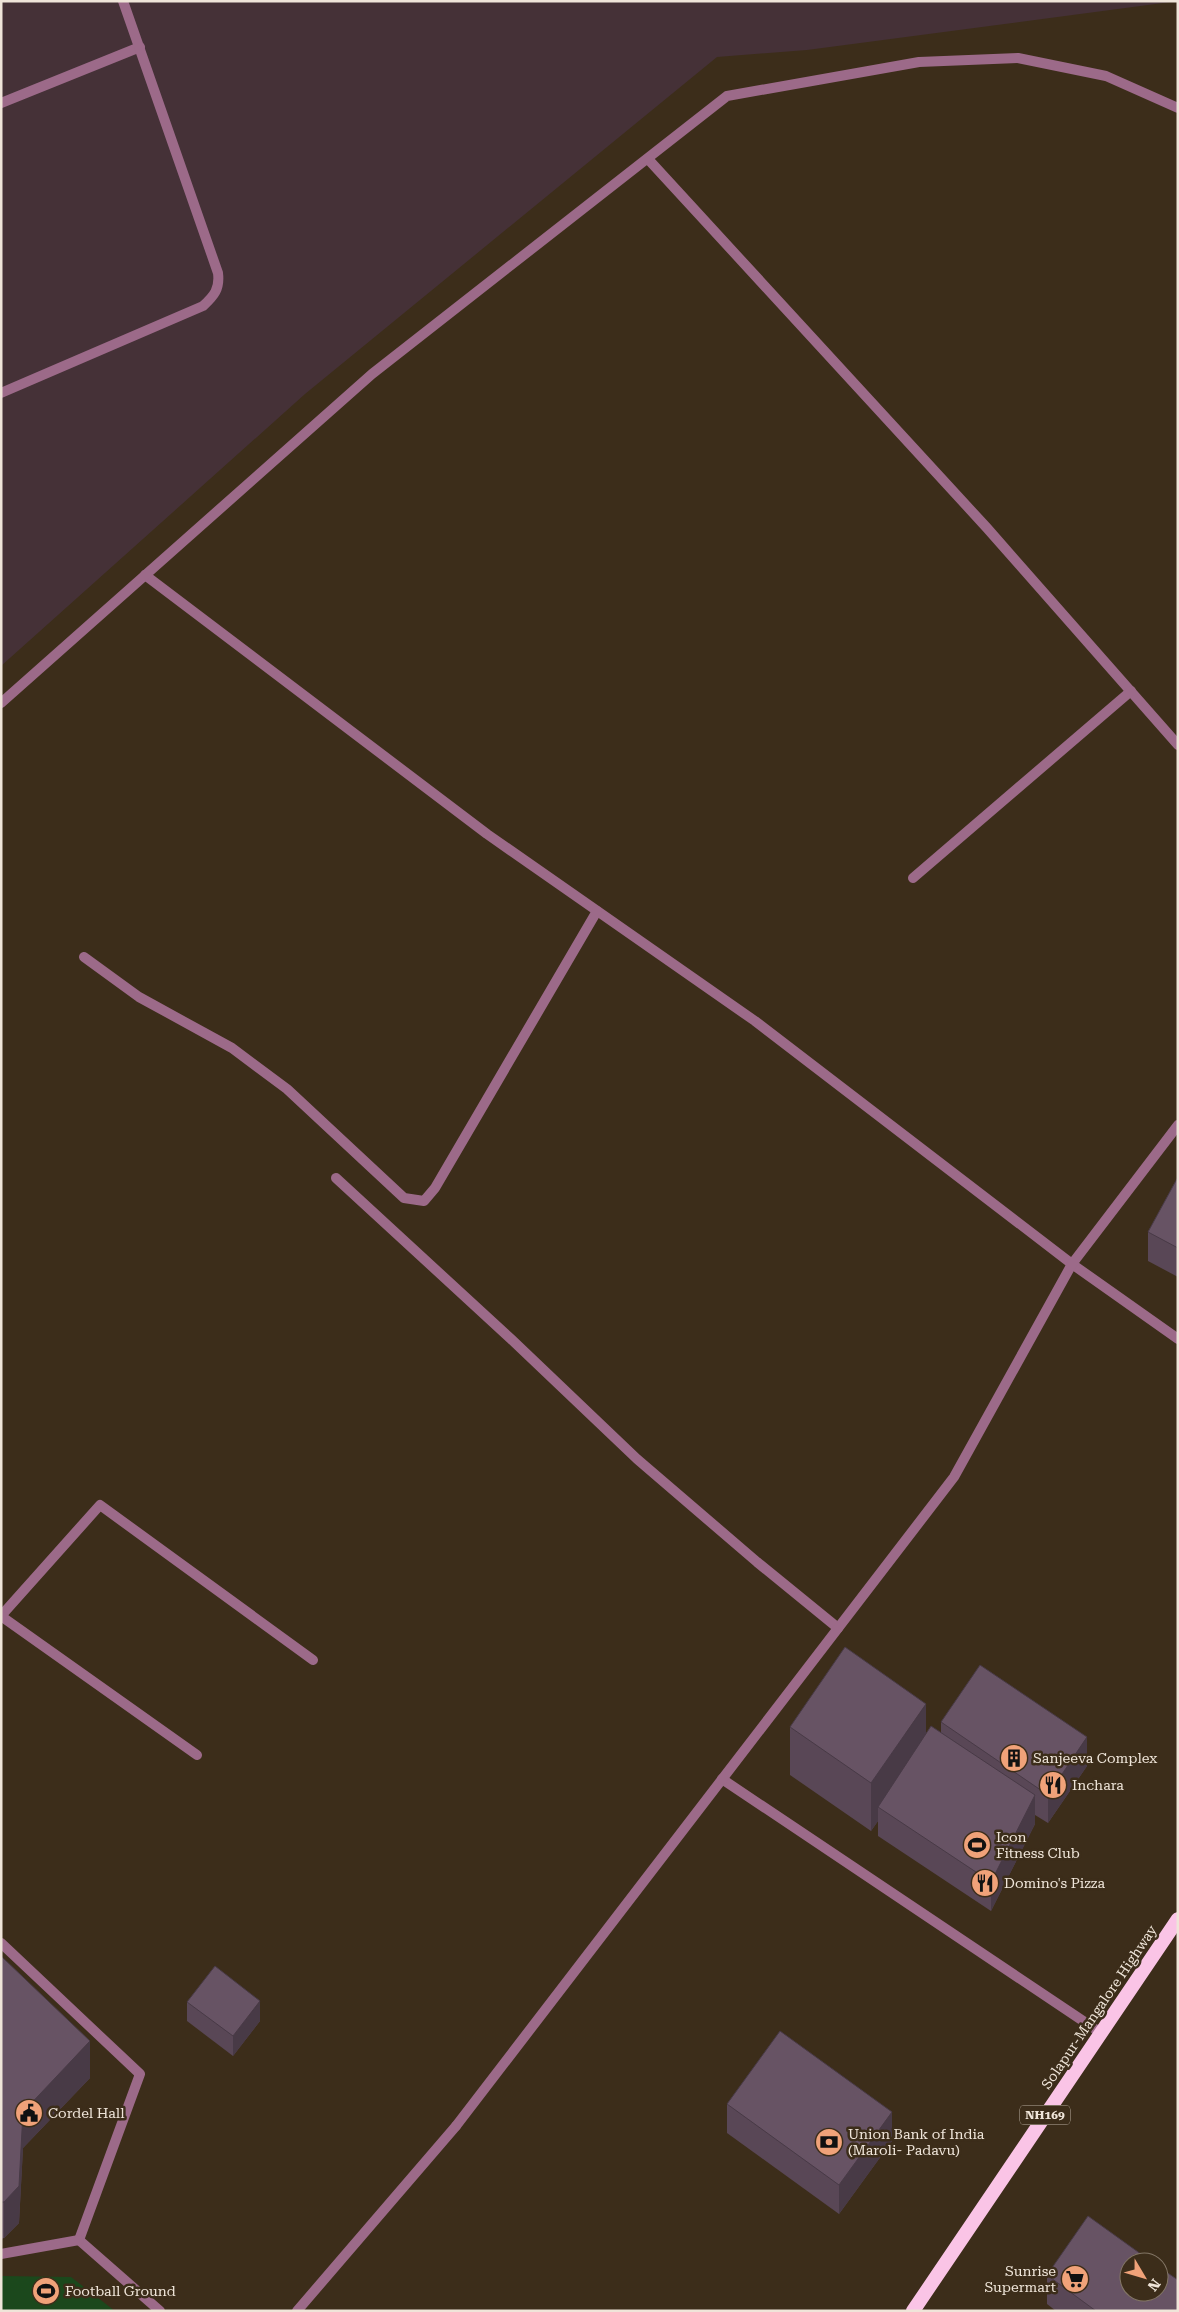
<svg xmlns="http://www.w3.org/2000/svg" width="1179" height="2312" font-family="'Roboto Serif',serif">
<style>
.industrial{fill:#453137}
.green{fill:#1b481c}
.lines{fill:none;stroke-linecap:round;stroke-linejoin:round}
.service{stroke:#9c6a89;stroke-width:10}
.minor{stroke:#9c6a89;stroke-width:10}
.trunk{stroke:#fac4e6;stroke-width:14}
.wall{fill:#594756}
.shaded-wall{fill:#483a46}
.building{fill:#675364;stroke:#483a46}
.labels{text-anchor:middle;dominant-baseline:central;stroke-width:5;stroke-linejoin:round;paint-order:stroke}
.shield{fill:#3c2d1a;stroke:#b9aea0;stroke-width:1}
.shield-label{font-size:12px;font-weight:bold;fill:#efe5d9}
.poi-label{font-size:14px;fill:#efe5d9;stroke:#3c2d1a;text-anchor:start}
.street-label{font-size:14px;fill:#efe5d9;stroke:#3c2d1a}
</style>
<rect width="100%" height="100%" fill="#3c2d1a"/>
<polygon class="industrial" points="1,1 1178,1 807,50 717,57 305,394 1,666"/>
<polygon class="green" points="1,2276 71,2277 115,2311 1,2311"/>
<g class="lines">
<g class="service">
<polyline points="1,103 140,47"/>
<path d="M1,393L203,306C214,296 220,289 218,273L123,1"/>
<polyline points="1072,1264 1178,1339"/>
<polyline points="1,1943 140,2074 79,2240"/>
<polyline points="79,2240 160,2311"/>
<polyline points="1,2254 79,2240"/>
<polyline points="297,2311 456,2126"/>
</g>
<g class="minor">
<polyline points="648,159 987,528 1178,745"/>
<polyline points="145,575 487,834 755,1021 1072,1264"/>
<polyline points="1,703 372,374 727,96 919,62 1018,58 1106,76 1178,108"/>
<polyline points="913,878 1131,691"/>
<polyline points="84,957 139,997 232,1048 287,1089 404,1198 424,1201 435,1188 597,911"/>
<polyline points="336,1178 511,1339 637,1459 757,1562 838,1628"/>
<polyline points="1,1616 100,1505 313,1660"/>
<polyline points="1,1616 197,1755"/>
<polyline points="722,1779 1101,2033"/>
<polyline points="456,2126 954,1477 1072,1264 1178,1125"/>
</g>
<polyline class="trunk" points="913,2311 1178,1919"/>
</g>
<g class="wall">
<polygon points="1178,1177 1178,1277 1148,1261 1148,1232"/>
<polygon points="941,1722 1087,1766 1048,1823 1035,1815 1035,1824 991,1911 878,1836 878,1821 871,1831 790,1775 790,1727 926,1735 941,1733"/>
<polygon points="1,1956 90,2078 23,2148 19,2223 4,2238 1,2239"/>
<polygon points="187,2002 260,2021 233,2056 187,2021"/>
<polygon points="727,2104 892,2141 839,2214 727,2133"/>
<polygon points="1047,2275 1178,2311 1056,2311 1047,2304"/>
</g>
<g class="shaded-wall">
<polygon points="926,1704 926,1752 878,1807 878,1821 871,1831 871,1783"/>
<polygon points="1087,1737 1087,1766 1048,1823 1048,1795"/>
<polygon points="1035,1795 1035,1824 991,1911 991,1882"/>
<polygon points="260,2001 260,2021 233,2056 233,2036"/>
<polygon points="90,2041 90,2078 23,2148 19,2223 4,2238 4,2202 23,2112"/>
<polygon points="892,2112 892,2141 839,2214 839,2185"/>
</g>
<g class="building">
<polygon points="1178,1177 1178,1248 1148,1232"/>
<polygon points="845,1647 926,1704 871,1783 790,1727"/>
<polygon points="980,1665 1087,1737 1048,1795 941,1722"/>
<polygon points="931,1726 1035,1795 991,1882 878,1807"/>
<polygon points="1,1956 90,2041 23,2112 19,2186 4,2202 1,2202"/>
<polygon points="215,1966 260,2001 233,2036 187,2002"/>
<polygon points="780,2031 892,2112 839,2185 727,2104"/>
<polygon points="1088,2216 1152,2262 1129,2262 1129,2292 1159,2292 1159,2267 1178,2280 1178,2311 1096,2311 1047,2275"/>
</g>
<defs>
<g id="building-disc" transform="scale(1.4375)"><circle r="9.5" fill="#f0a279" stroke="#3c2d1a"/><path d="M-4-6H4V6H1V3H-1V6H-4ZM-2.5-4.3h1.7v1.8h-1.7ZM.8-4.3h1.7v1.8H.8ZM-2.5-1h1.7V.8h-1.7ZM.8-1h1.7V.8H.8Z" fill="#111"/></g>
<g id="restaurant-disc" transform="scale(1.4375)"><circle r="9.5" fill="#f0a279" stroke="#3c2d1a"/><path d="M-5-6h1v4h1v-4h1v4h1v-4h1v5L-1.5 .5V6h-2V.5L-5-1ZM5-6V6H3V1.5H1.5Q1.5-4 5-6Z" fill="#111"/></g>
<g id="stadium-disc" transform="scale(1.4375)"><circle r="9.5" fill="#f0a279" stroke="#3c2d1a"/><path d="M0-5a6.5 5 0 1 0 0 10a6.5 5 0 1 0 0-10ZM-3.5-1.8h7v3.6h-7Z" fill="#111"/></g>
<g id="civic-disc" transform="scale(1.4375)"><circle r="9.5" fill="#f0a279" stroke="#3c2d1a"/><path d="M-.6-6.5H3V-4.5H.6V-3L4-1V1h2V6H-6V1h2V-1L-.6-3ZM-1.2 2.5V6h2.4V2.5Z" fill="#111"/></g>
<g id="bank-disc" transform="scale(1.4375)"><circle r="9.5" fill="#f0a279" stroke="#3c2d1a"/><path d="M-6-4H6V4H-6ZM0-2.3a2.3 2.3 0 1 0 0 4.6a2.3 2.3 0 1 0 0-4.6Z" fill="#111"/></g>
<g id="supermarket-disc" transform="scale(1.4375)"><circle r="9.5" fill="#f0a279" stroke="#3c2d1a"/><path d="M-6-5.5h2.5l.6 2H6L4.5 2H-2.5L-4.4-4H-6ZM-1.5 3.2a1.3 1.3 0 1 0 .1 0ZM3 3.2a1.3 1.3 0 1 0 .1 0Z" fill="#111"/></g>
</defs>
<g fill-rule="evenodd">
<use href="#building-disc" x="1014" y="1758"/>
<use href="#restaurant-disc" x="1053" y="1785"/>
<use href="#stadium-disc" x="977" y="1845"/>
<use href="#restaurant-disc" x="985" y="1883"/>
<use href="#civic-disc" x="29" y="2113"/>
<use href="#bank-disc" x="829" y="2142"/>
<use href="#supermarket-disc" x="1075" y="2279"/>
<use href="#stadium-disc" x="46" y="2291"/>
</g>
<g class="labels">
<rect class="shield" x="1020" y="2105.5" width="50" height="19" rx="4"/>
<g class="shield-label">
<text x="1045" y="2115">NH169</text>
</g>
<g class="poi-label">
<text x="1033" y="1758">Sanjeeva Complex</text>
<text x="1072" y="1785">Inchara</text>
<text x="996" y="1837">Icon<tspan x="996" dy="16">Fitness Club</tspan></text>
<text x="1004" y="1883">Domino's Pizza</text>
<text x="48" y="2113">Cordel Hall</text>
<text x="848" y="2134">Union Bank of India<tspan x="848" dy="16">(Maroli- Padavu)</tspan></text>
<text x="1056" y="2271" text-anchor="end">Sunrise<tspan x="1056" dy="16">Supermart</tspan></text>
<text x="65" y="2291">Football Ground</text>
</g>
<g class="street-label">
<text transform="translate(1099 2007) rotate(-56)">Solapur-Mangalore Highway</text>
</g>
</g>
<rect width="1179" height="2312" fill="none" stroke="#efe5d9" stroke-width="5"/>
<g transform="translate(1144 2277) rotate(128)"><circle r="24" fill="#3c2d1a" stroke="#847766"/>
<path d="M0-4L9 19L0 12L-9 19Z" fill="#f0a279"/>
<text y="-8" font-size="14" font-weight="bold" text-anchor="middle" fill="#efe5d9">N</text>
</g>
</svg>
